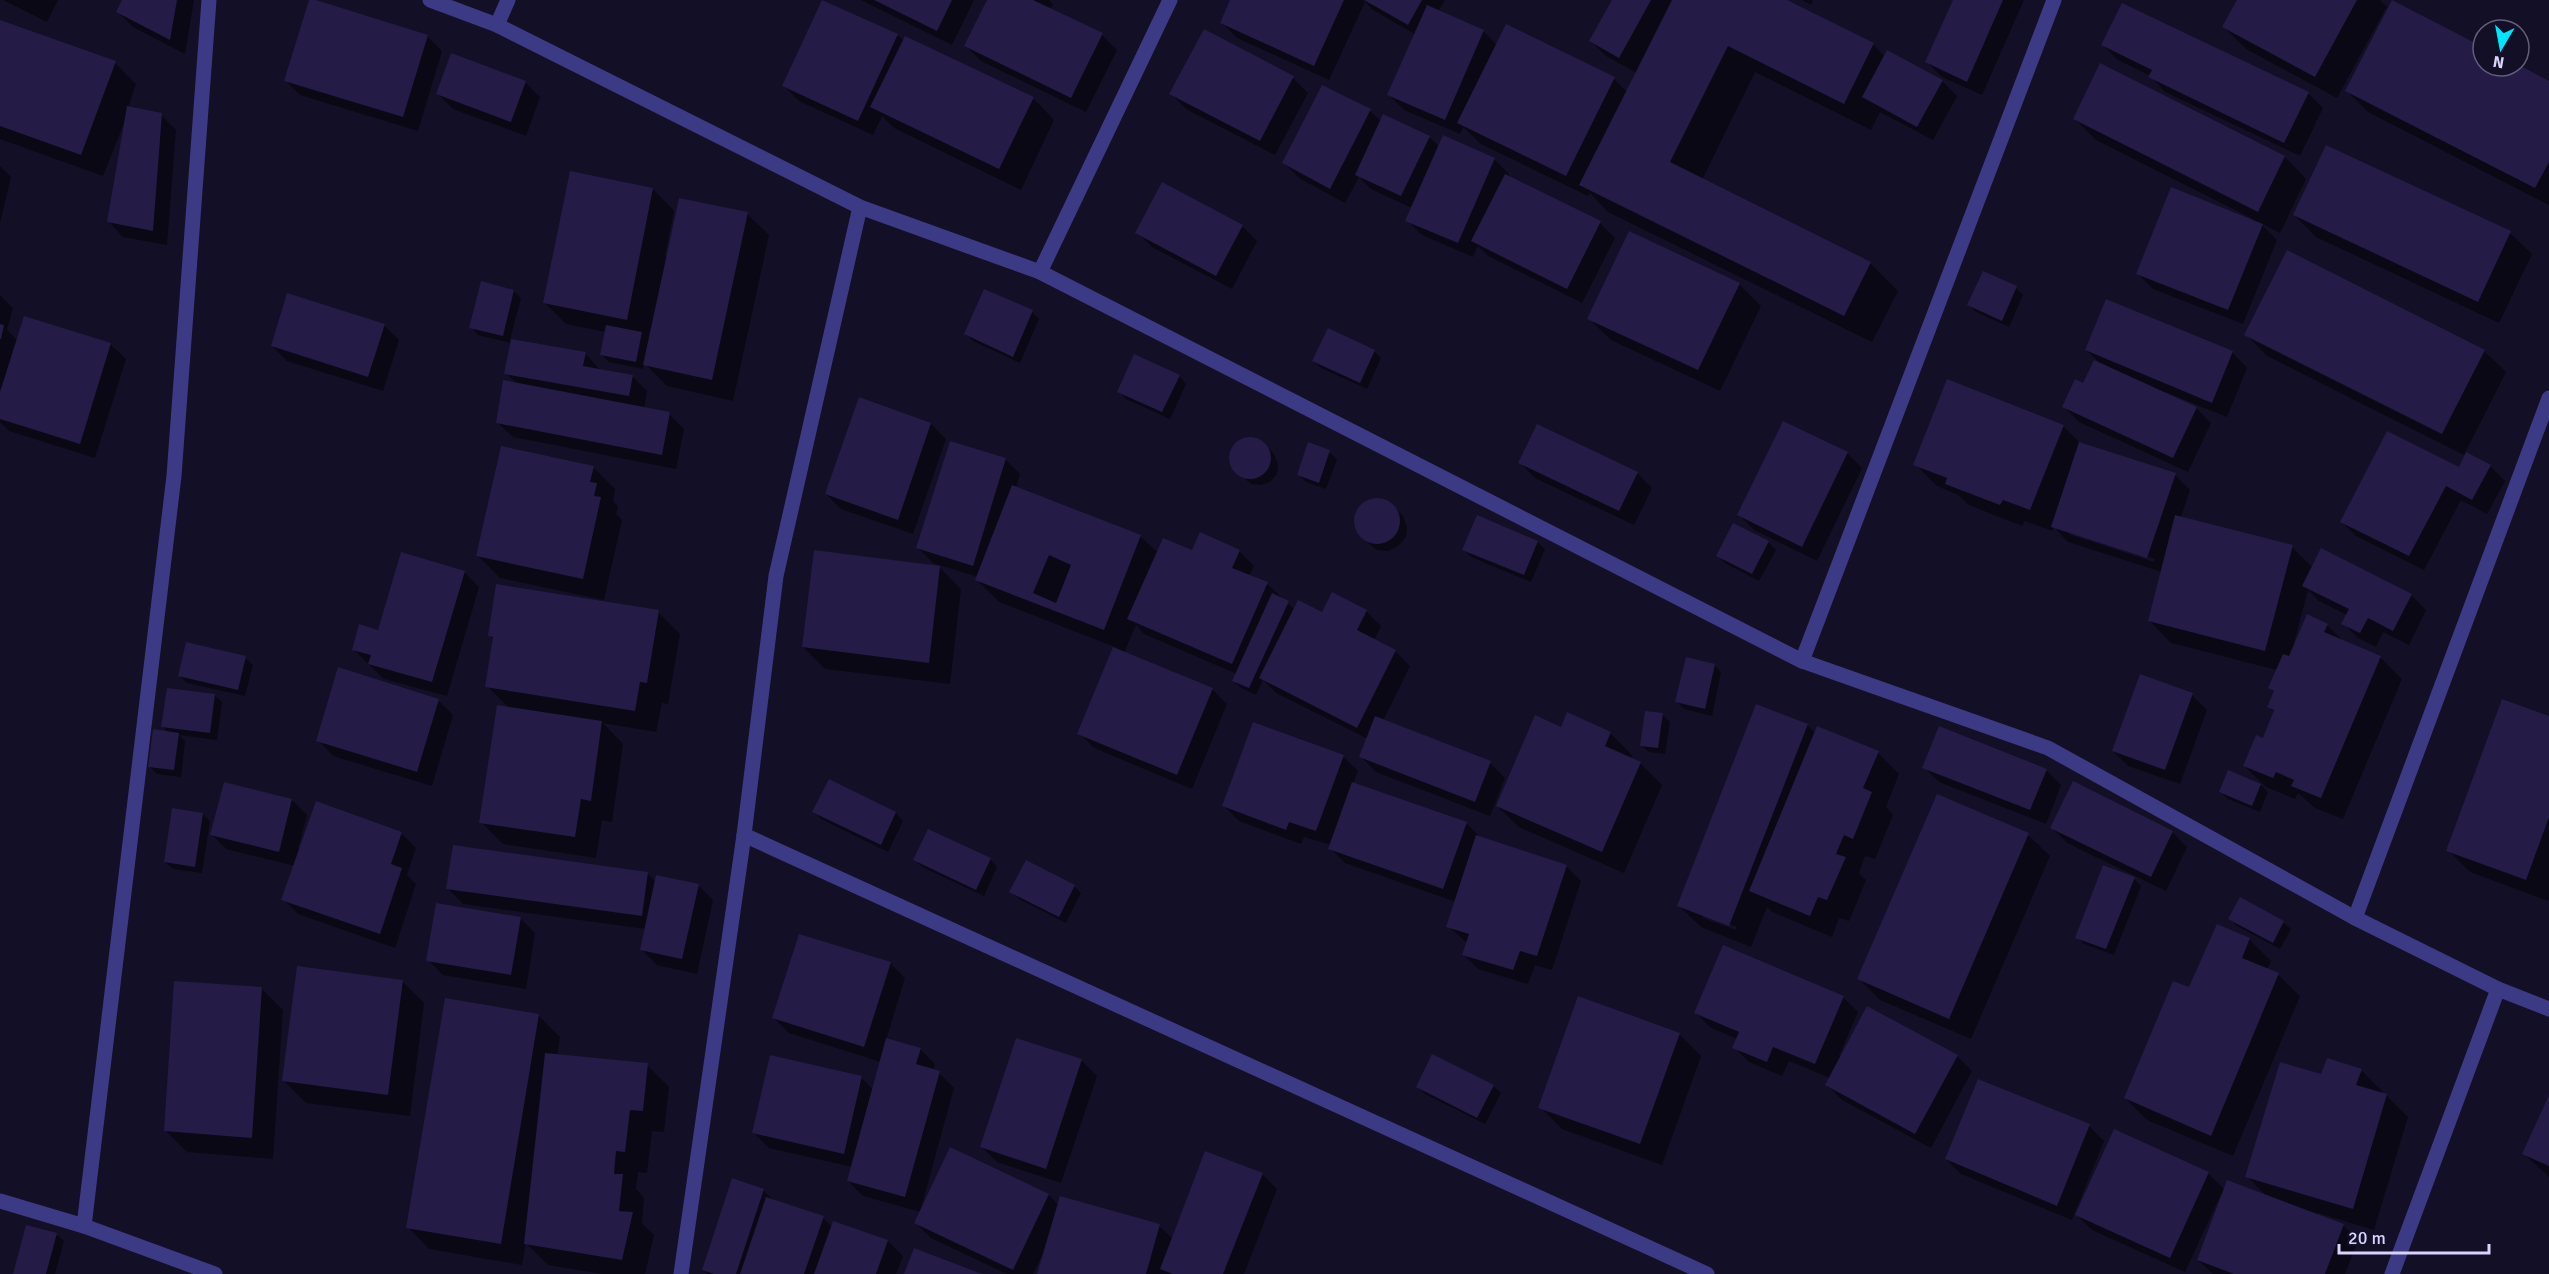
<svg xmlns="http://www.w3.org/2000/svg" width="2549" height="1274" font-family="Signika,sans-serif">
<style>
.shadow{fill:#0007;fill-rule:evenodd}
.building{fill:#241b47;fill-rule:evenodd}
.lines{fill:none;stroke-linecap:round;stroke-linejoin:round}
.minor{stroke:#3d3a85;stroke-width:15}
</style>
<rect width="100%" height="100%" fill="#130f26"/>
<g class="shadow">
<polygon points="3,0 58,0 47,22"/>
<polygon points="124,0 194,0 185,54 133,27 118,12"/>
<polygon points="310,0 427,36 442,51 418,131 300,95 285,80"/>
<polygon points="861,0 974,0 952,45"/>
<polygon points="988,0 1049,0 1053,4 1050,10 1102,35 1117,50 1086,112 981,61 966,46"/>
<polygon points="1232,0 1445,0 1438,11 1483,31 1497,45 1614,79 1627,92 1637,73 1606,56 1591,41 1614,0 1783,0 1873,44 1885,57 1942,81 1957,96 1933,140 1880,112 1871,130 1755,72 1702,180 1871,264 1898,291 1872,342 1608,212 1590,193 1588,196 1481,144 1463,127 1460,134 1404,110 1389,95 1416,35 1373,10 1365,2 1329,80 1237,38 1222,23"/>
<polygon points="1802,0 1813,0 1811,5"/>
<polygon points="1954,0 2024,0 1982,95 1942,77 1927,62"/>
<polygon points="2239,0 2380,0 2389,9 2483,48 2483,66 2549,82 2549,205 2368,112 2347,91 2389,9 2386,8 2337,98 2246,49 2224,27"/>
<polygon points="2123,5 2308,93 2323,108 2300,156 2165,92 2151,76 2118,60 2103,45"/>
<polygon points="0,21 115,63 136,84 128,108 161,115 176,130 167,245 123,237 108,221 127,116 103,176 0,139"/>
<polygon points="897,35 904,41 1033,98 1054,120 1021,190 894,128 882,116 873,135 799,101 784,86"/>
<polygon points="2101,65 2285,157 2306,179 2280,233 2260,223 2277,240 2243,324 2153,289 2138,274 2253,219 2096,140 2074,118"/>
<polygon points="1293,78 1308,93 1275,155 1186,109 1171,94"/>
<polygon points="525,82 540,97 526,136 453,109 438,94"/>
<polygon points="1322,87 1370,111 1381,121 1429,137 1440,147 1494,159 1509,174 1508,177 1600,223 1615,238 1582,303 1488,256 1478,246 1473,257 1422,235 1407,220 1412,208 1371,189 1359,177 1345,203 1299,178 1284,163"/>
<polygon points="0,166 11,177 0,223"/>
<polygon points="653,189 674,211 665,256 668,257 747,214 769,235 733,401 667,386 644,363 643,369 609,362 602,355 606,332 566,324 545,303"/>
<polygon points="2294,215 2510,233 2532,254 2499,323 2316,237"/>
<polygon points="1242,226 1257,241 1232,289 1152,247 1137,232"/>
<polygon points="1739,284 1761,306 1720,391 1611,340 1589,319"/>
<polygon points="2016,288 2023,295 2009,327 1976,312 1969,305"/>
<polygon points="513,291 521,298 510,340 585,353 600,370 632,376 647,391 644,409 669,414 684,429 676,469 513,437 497,422 517,384 506,373 511,343 478,335 471,327"/>
<polygon points="0,295 13,308 7,330 17,340 110,344 126,359 95,458 9,431 0,422 2,390 0,389"/>
<polygon points="1032,312 1039,319 1020,363 973,341 966,334"/>
<polygon points="384,325 399,340 383,391 287,361 272,346"/>
<polygon points="2246,334 2484,351 2506,372 2465,453 2490,466 2505,481 2487,514 2461,500 2424,570 2356,536 2341,521 2459,469 2466,456 2267,356"/>
<polygon points="2086,350 2232,352 2247,368 2227,417 2165,392 2164,394 2196,408 2211,423 2188,472 2079,422 2064,407 2102,365"/>
<polygon points="1374,351 1381,358 1367,389 1321,368 1313,361"/>
<polygon points="1179,376 1186,384 1170,419 1126,399 1119,391"/>
<polygon points="860,399 931,424 946,439 913,534 841,509 826,494"/>
<path d="M2063,426L2081,444L2175,475L2190,490L2181,517L2292,547L2313,568L2411,595L2426,610L2409,645L2383,632L2376,647L2358,638L2343,623L2347,615L2319,601L2308,590L2294,643L2327,625L2345,643L2380,657L2402,679L2343,819L2315,808L2298,793L2295,799L2261,785L2268,792L2260,812L2228,799L2220,792L2228,772L2266,787L2244,766L2264,740L2275,713L2269,707L2275,693L2270,688L2277,670L2171,643L2150,621L2162,572L2068,542L2054,527L2052,531L2025,521L2022,526L1969,505L1958,495L1937,486L1915,464ZM2069,531L2155,559L2154,562L2069,534Z"/>
<polygon points="1248,438 1258,440 1266,446 1274,454 1278,464 1277,474 1270,482 1261,485 1251,484 1243,477 1235,469 1231,460 1233,450 1239,442"/>
<polygon points="1309,444 1329,452 1337,459 1326,489 1306,482 1298,474"/>
<polygon points="1847,453 1862,468 1817,561 1754,530 1739,515"/>
<polygon points="1005,459 1020,474 1016,488 1140,536 1158,553 1239,551 1254,566 1249,576 1267,584 1295,610 1323,614 1366,611 1381,626 1374,640 1395,651 1410,666 1383,721 1490,763 1505,778 1490,816 1376,772 1361,757 1368,739 1276,693 1263,680 1256,695 1241,688 1233,681 1237,674 1144,634 1136,625 1124,653 1212,689 1227,704 1192,789 1094,748 1079,733 1115,647 999,602 977,580 978,577 933,563 918,548"/>
<polygon points="1520,463 1637,473 1652,488 1634,525 1535,478"/>
<polygon points="593,467 615,489 613,501 618,507 616,514 622,520 604,600 500,578 478,556"/>
<polygon points="1374,499 1385,500 1395,508 1403,516 1407,527 1406,537 1398,546 1388,551 1377,550 1367,542 1360,534 1355,523 1356,512 1363,504"/>
<polygon points="1734,525 1768,542 1776,550 1759,581 1725,563 1718,556"/>
<polygon points="1537,542 1545,549 1531,582 1471,557 1464,550"/>
<polygon points="939,567 961,589 950,684 825,669 803,647"/>
<polygon points="464,572 479,587 447,696 384,679 353,649"/>
<polygon points="658,612 680,634 668,704 662,703 656,732 603,723 623,744 612,822 602,820 596,858 503,844 481,822 509,708 487,686 494,640 489,635"/>
<polygon points="245,658 253,665 245,696 187,683 180,676"/>
<polygon points="1714,665 1721,672 1712,716 1684,709 1677,702"/>
<polygon points="2141,676 2192,695 2207,710 2180,784 2128,766 2113,751"/>
<polygon points="214,695 222,702 217,740 179,735 185,741 181,777 157,774 149,766 169,733 163,727"/>
<polygon points="438,700 453,715 432,786 333,756 318,740"/>
<polygon points="1662,715 1670,722 1665,754 1649,752 1641,745"/>
<polygon points="2549,718 2549,898 2548,901 2470,872 2448,850"/>
<path d="M1807,725L1816,734L1878,753L1899,774L1886,807L1893,815L1875,859L1865,856L1859,873L1866,880L1849,921L1839,918L1832,937L1772,912L1767,907L1751,947L1701,927L1679,906ZM1703,914L1737,927L1736,930L1703,918Z"/>
<polygon points="1562,729 1610,733 1632,755 1631,759 1640,763 1662,785 1624,873 1519,827 1497,806"/>
<polygon points="1343,756 1358,771 1353,784 1466,823 1481,838 1566,866 1581,881 1552,970 1535,965 1528,984 1478,969 1463,954 1467,943 1448,926 1456,902 1345,863 1330,848 1331,845 1304,837 1301,844 1239,821 1224,806"/>
<polygon points="1924,767 2046,770 2061,785 2046,824 1939,782"/>
<polygon points="830,781 896,813 903,821 888,852 821,819 814,812"/>
<polygon points="292,800 307,815 298,849 401,833 416,848 407,875 416,884 395,948 298,914 283,899 295,866 226,849 211,834"/>
<polygon points="203,814 210,821 202,873 173,869 165,862"/>
<polygon points="2052,828 2172,832 2187,847 2166,891 2067,843"/>
<polygon points="2028,835 2050,856 1971,1039 1880,1000 1859,979"/>
<polygon points="990,859 997,867 984,896 922,867 915,860"/>
<polygon points="647,873 656,882 698,885 713,900 697,974 657,965 642,950 646,929 463,904 448,889"/>
<polygon points="2134,879 2141,886 2114,955 2084,944 2077,937"/>
<polygon points="1074,886 1081,893 1066,923 1019,899 1011,891"/>
<polygon points="520,918 535,933 526,989 443,975 428,960"/>
<polygon points="2230,919 2283,922 2291,929 2280,949 2237,926"/>
<polygon points="2249,939 2271,961 2267,970 2278,975 2300,996 2233,1156 2147,1120 2125,1098 2190,989"/>
<polygon points="890,963 905,978 886,1040 920,1049 935,1064 933,1071 939,1073 954,1088 921,1208 951,1149 1049,1195 1059,1206 1159,1226 1173,1239 1262,1174 1277,1189 1244,1274 1039,1274 1045,1254 1043,1254 1033,1274 1007,1274 931,1238 916,1223 921,1212 863,1196 848,1181 852,1167 769,1148 754,1133 861,1077 873,1090 881,1062 789,1033 774,1018"/>
<polygon points="402,981 424,1003 410,1116 306,1103 284,1081"/>
<polygon points="261,988 283,1010 273,1159 187,1152 166,1131"/>
<polygon points="1843,997 1858,1012 1839,1056 1957,1056 1972,1071 1931,1148 1842,1100 1827,1085 1830,1078 1789,1061 1782,1076 1749,1062 1734,1047 1738,1039 1711,1028 1696,1013"/>
<polygon points="538,1015 560,1037 557,1056 647,1065 669,1087 664,1132 652,1131 647,1173 638,1172 636,1189 644,1198 642,1223 654,1235 645,1274 602,1274 548,1265 526,1243 522,1265 429,1249 408,1227"/>
<polygon points="1679,1034 1701,1056 1662,1165 1562,1129 1540,1107"/>
<polygon points="1017,1039 1082,1061 1097,1076 1061,1183 997,1162 982,1147"/>
<polygon points="2361,1070 2383,1092 2382,1094 2387,1096 2408,1117 2374,1230 2318,1213 2317,1216 2343,1225 2358,1240 2345,1274 2213,1274 2198,1260 2223,1195 2221,1194 2185,1272 2092,1230 2077,1215 2208,1173 2225,1190 2267,1197 2247,1176 2322,1076"/>
<polygon points="1979,1080 2089,1126 2104,1141 2072,1220 1961,1174 1946,1159"/>
<polygon points="1493,1086 1501,1093 1485,1124 1425,1094 1418,1087"/>
<polygon points="2549,1099 2549,1177 2524,1154"/>
<polygon points="763,1190 774,1201 823,1218 832,1227 888,1241 903,1256 896,1274 708,1274 704,1270"/>
<polygon points="56,1234 64,1241 55,1274 15,1274"/>
</g>
<g class="building">
<polygon points="122,0 177,0 170,40 116,12"/>
<polygon points="309,0 316,0 428,35 403,117 284,81"/>
<polygon points="822,0 898,34 858,121 782,86"/>
<polygon points="874,0 952,0 937,31"/>
<polygon points="987,0 1033,0 1103,33 1071,98 964,46"/>
<polygon points="1230,0 1344,0 1314,66 1220,23"/>
<polygon points="1364,0 1422,0 1408,25"/>
<polygon points="1612,0 1651,0 1619,58 1589,41"/>
<polygon points="1672,0 1787,0 1874,43 1844,104 1728,46 1670,162 1871,262 1844,316 1579,185"/>
<polygon points="1953,0 2003,0 1967,82 1925,62"/>
<polygon points="2237,0 2357,0 2315,77 2222,27"/>
<polygon points="2392,0 2483,47 2483,66 2519,65 2549,81 2549,162 2535,188 2345,91"/>
<polygon points="2122,3 2309,92 2284,143 2148,77 2152,70 2101,45"/>
<polygon points="1427,5 1484,30 1445,120 1387,95"/>
<polygon points="0,20 116,61 81,155 0,126"/>
<polygon points="1506,24 1615,77 1566,176 1457,123"/>
<polygon points="1204,29 1294,76 1260,141 1169,94"/>
<polygon points="905,36 1034,97 999,169 870,107"/>
<polygon points="1887,50 1943,80 1917,127 1862,97"/>
<polygon points="451,53 526,81 511,122 436,94"/>
<polygon points="2100,63 2285,156 2258,212 2073,119"/>
<polygon points="1322,85 1371,109 1330,189 1282,163"/>
<polygon points="127,106 162,113 153,231 107,222"/>
<polygon points="1383,114 1430,136 1401,196 1355,175"/>
<polygon points="1443,135 1495,158 1458,243 1405,221"/>
<polygon points="2326,145 2511,231 2478,302 2293,215"/>
<polygon points="570,171 653,188 627,320 543,303"/>
<polygon points="1505,174 1601,221 1567,289 1471,241"/>
<polygon points="1162,182 1243,225 1216,276 1135,233"/>
<polygon points="2171,187 2263,224 2228,310 2136,274"/>
<polygon points="679,198 748,212 712,380 643,365"/>
<polygon points="1629,231 1740,283 1698,370 1587,319"/>
<polygon points="2287,250 2485,350 2442,434 2244,335"/>
<polygon points="1983,271 2017,286 2002,321 1967,305"/>
<polygon points="481,281 514,290 503,336 469,328"/>
<polygon points="984,289 1033,310 1013,357 964,334"/>
<polygon points="287,293 385,324 368,377 271,346"/>
<polygon points="2106,299 2233,351 2212,403 2085,350"/>
<polygon points="24,316 111,343 80,444 0,419 0,392"/>
<polygon points="0,324 4,325 1,339 0,339"/>
<polygon points="606,325 642,332 636,362 600,355"/>
<polygon points="1328,328 1375,350 1360,383 1312,361"/>
<polygon points="511,339 586,352 583,366 633,375 629,396 504,374"/>
<polygon points="1134,354 1180,375 1162,412 1117,392"/>
<polygon points="2094,360 2197,407 2173,458 2062,407 2075,379 2083,383"/>
<polygon points="1947,379 2064,425 2030,510 2003,500 2000,505 1945,484 1947,478 1913,465"/>
<polygon points="503,380 670,412 662,455 496,423"/>
<polygon points="859,397 931,423 898,520 825,494"/>
<polygon points="1783,421 1848,452 1802,547 1737,515"/>
<polygon points="1537,424 1638,472 1619,511 1518,463"/>
<polygon points="2387,431 2459,467 2466,452 2491,465 2472,500 2446,486 2409,556 2340,522"/>
<circle cx="1250" cy="458" r="21"/>
<polygon points="950,441 1006,458 973,566 916,548"/>
<polygon points="1308,442 1330,450 1319,483 1297,475"/>
<polygon points="2079,442 2176,473 2147,558 2051,527"/>
<polygon points="501,446 594,466 590,482 597,483 594,496 601,497 583,579 476,556"/>
<path d="M1012,485L1141,535L1104,630L975,580ZM1049,555L1071,565L1056,603L1033,593Z"/>
<circle cx="1377" cy="521" r="23"/>
<polygon points="1477,515 1538,541 1524,575 1462,550"/>
<polygon points="2175,515 2293,545 2265,651 2148,621"/>
<polygon points="1733,523 1769,541 1752,574 1716,556"/>
<polygon points="1200,532 1240,550 1232,568 1268,582 1232,664 1127,619 1163,538 1192,550"/>
<polygon points="2321,548 2412,594 2393,631 2368,618 2360,633 2341,624 2349,609 2302,586"/>
<polygon points="814,550 940,566 929,663 802,647"/>
<polygon points="401,552 465,571 432,682 368,664 371,655 352,650 359,624 378,630"/>
<polygon points="496,584 659,610 647,683 640,682 635,711 485,687 493,637 488,636"/>
<polygon points="1332,592 1367,610 1357,630 1396,650 1357,728 1259,678 1298,600 1322,612"/>
<polygon points="1272,593 1289,601 1249,688 1232,681"/>
<polygon points="2307,614 2328,624 2324,632 2381,656 2321,798 2291,786 2294,780 2276,772 2273,778 2243,766 2256,735 2263,738 2274,710 2267,707 2274,691 2268,688 2283,654 2289,656"/>
<polygon points="186,642 246,656 238,690 178,676"/>
<polygon points="1113,647 1213,688 1177,775 1077,734"/>
<polygon points="1686,657 1715,664 1705,709 1675,702"/>
<polygon points="338,667 439,699 417,772 316,741"/>
<polygon points="2140,674 2193,693 2165,770 2112,751"/>
<polygon points="167,688 215,694 210,733 161,727"/>
<polygon points="2502,699 2549,716 2549,817 2526,880 2446,851"/>
<polygon points="1756,704 1808,724 1729,926 1677,906"/>
<polygon points="497,705 602,721 591,801 581,799 575,837 479,823"/>
<polygon points="1645,711 1663,713 1658,748 1640,746"/>
<polygon points="1567,712 1611,732 1605,746 1641,762 1602,852 1496,806 1535,715 1561,727"/>
<polygon points="1375,716 1491,761 1475,802 1359,757"/>
<polygon points="1253,722 1344,755 1316,831 1289,822 1286,830 1222,806"/>
<polygon points="1817,726 1879,751 1863,788 1872,792 1853,839 1844,835 1836,854 1846,857 1827,900 1818,897 1810,916 1749,891"/>
<polygon points="1939,726 2047,769 2030,810 1922,768"/>
<polygon points="153,729 179,733 174,770 148,767"/>
<polygon points="2228,770 2261,784 2252,806 2219,792"/>
<polygon points="829,779 896,812 881,845 812,812"/>
<polygon points="2073,781 2173,831 2151,877 2050,828"/>
<polygon points="224,782 292,799 279,852 210,835"/>
<polygon points="1352,782 1467,822 1443,889 1328,849"/>
<polygon points="1937,794 2029,833 1949,1019 1857,979"/>
<polygon points="316,801 402,832 391,864 402,868 380,934 281,900"/>
<polygon points="172,808 203,813 195,867 164,862"/>
<polygon points="928,829 991,858 976,890 913,860"/>
<polygon points="1476,835 1567,865 1537,956 1520,951 1513,970 1462,955 1469,934 1446,927"/>
<polygon points="453,845 648,872 642,916 446,889"/>
<polygon points="1026,860 1075,885 1059,917 1009,892"/>
<polygon points="2103,865 2135,877 2106,949 2075,938"/>
<polygon points="656,875 699,884 682,959 640,950"/>
<polygon points="2240,897 2284,921 2273,943 2228,919"/>
<polygon points="436,903 521,917 511,975 426,961"/>
<polygon points="2217,924 2250,938 2242,958 2279,973 2211,1136 2124,1098 2173,981 2189,987"/>
<polygon points="799,934 891,962 864,1047 772,1018"/>
<polygon points="1723,945 1844,996 1815,1064 1773,1047 1767,1062 1732,1048 1739,1032 1694,1013"/>
<polygon points="297,966 403,980 388,1095 282,1081"/>
<polygon points="174,981 262,987 252,1138 164,1131"/>
<polygon points="1578,996 1680,1033 1640,1144 1538,1108"/>
<polygon points="445,998 539,1014 501,1244 406,1228"/>
<polygon points="1867,1006 1958,1055 1915,1134 1825,1085"/>
<polygon points="886,1038 921,1048 916,1064 940,1071 905,1197 847,1181"/>
<polygon points="1016,1038 1082,1059 1046,1169 980,1147"/>
<polygon points="545,1053 648,1063 643,1111 630,1110 625,1152 616,1151 614,1174 623,1174 619,1211 633,1212 622,1260 524,1244"/>
<polygon points="1432,1054 1494,1085 1477,1118 1416,1087"/>
<polygon points="770,1055 862,1076 844,1154 752,1133"/>
<polygon points="2327,1058 2362,1069 2356,1085 2387,1094 2353,1209 2245,1177 2280,1062 2321,1074"/>
<polygon points="1978,1079 2090,1124 2057,1206 1945,1159"/>
<polygon points="2549,1095 2549,1166 2522,1154"/>
<polygon points="2114,1129 2209,1172 2170,1258 2075,1215"/>
<polygon points="950,1147 1049,1194 1013,1270 914,1223"/>
<polygon points="1205,1151 1263,1173 1223,1274 1173,1274 1160,1269"/>
<polygon points="732,1178 764,1189 736,1274 714,1274 702,1270"/>
<polygon points="2227,1180 2344,1224 2325,1274 2234,1274 2197,1260"/>
<polygon points="1060,1196 1160,1224 1146,1274 1037,1274"/>
<polygon points="766,1197 824,1216 804,1274 740,1274"/>
<polygon points="833,1221 888,1240 876,1274 814,1274"/>
<polygon points="26,1225 57,1233 46,1274 13,1274"/>
<polygon points="914,1248 982,1274 904,1274"/>
</g>
<g class="lines">
<g class="minor">
<polyline points="430,0 497,25 860,207 1040,272 1802,661 2048,748 2355,918 2498,989 2549,1009"/>
<polyline points="497,25 508,0"/>
<polyline points="1040,272 1170,0"/>
<polyline points="1802,661 2054,0"/>
<polyline points="744,835 1707,1274"/>
<polyline points="2355,918 2549,398"/>
<polyline points="0,1201 84,1226 215,1274"/>
<polyline points="84,1226 174,476 209,0"/>
<polyline points="681,1274 744,835 776,576 860,207"/>
<polyline points="2392,1274 2498,989"/>
</g>
</g>
<g transform="translate(2501 48) rotate(190)"><circle r="28" fill="#130f26" stroke="#625e7d" stroke-width="1.5"/>
<path d="M0-4.5L10 22L0 15L-10 22Z" fill="#00e5ff"/>
<text y="-9" font-size="16" font-weight="bold" text-anchor="middle" fill="#d9d4ff">N</text>
</g>
<path d="M2339 1244v9h150v-9" fill="none" stroke="#d9d4ff" stroke-width="3"/>
<text x="2348" y="1244" font-size="18" fill="#d9d4ff" stroke="#130f26" stroke-width="4.5" paint-order="stroke">20 m</text>
</svg>
